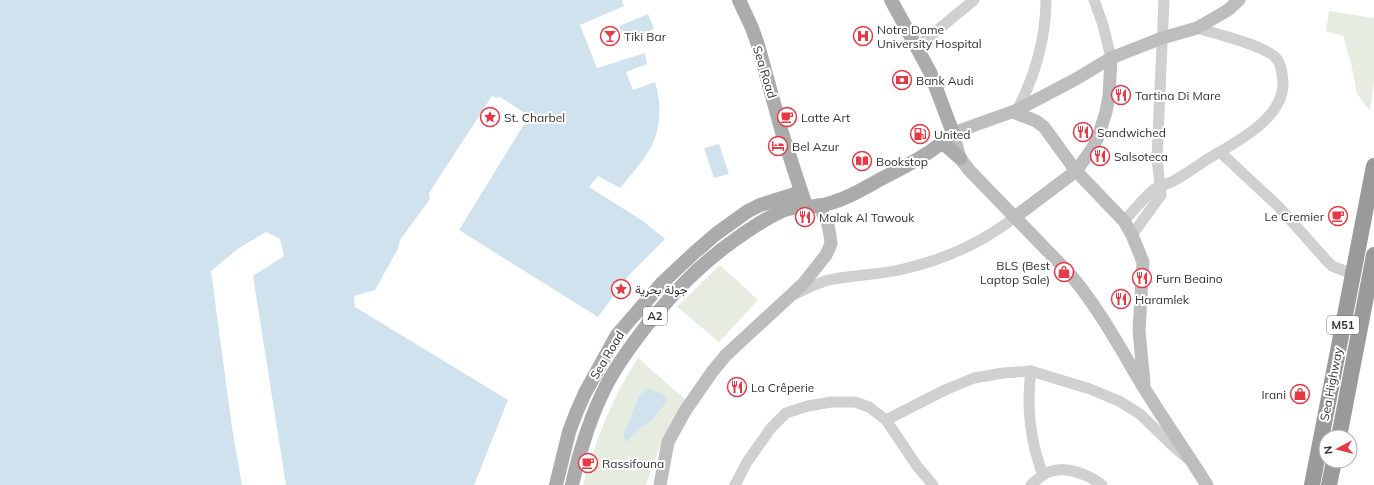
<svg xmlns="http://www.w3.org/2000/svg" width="1374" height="485" font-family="Mulish,Vazirmatn,sans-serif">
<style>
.green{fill:#e6ecdf}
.water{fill:#cfe2ee}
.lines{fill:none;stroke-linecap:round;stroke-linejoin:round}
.tertiary{stroke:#d0d0d0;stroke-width:11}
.secondary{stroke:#bdbdbd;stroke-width:13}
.primary{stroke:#ababab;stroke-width:14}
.motorway{stroke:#9a9a9a;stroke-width:16}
.labels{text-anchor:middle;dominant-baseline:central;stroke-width:4;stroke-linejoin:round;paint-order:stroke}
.shield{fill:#fff;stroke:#707070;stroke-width:1}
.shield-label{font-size:11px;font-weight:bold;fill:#333}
.poi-label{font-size:12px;fill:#333;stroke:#fff;text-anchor:start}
.street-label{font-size:12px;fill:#333;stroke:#fff}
</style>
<rect width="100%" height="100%" fill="#fff"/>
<g class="green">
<polygon points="1329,11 1374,18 1374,81 1370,111 1357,94 1351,63 1343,36 1326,31"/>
<polygon points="720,265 758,300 719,342 677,307"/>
<path d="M638,358L685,399C667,426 656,455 646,485H583C596,440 612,397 638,358Z"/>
</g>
<g class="water">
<path d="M0,0H622L624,6L580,25L597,68L645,53L647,64L626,72L633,90L655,82C662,104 661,129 650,149C642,163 630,176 620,188L598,176L589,187L643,221L665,239L629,275L598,317L459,230L529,116L500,97L496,98L492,96L429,193L430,199L400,240L398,249L375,290L354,296L355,307L508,400L474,485H286L253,276L284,256L280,239L266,232L239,248L211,271L232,428L242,485H0Z"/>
<polygon points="648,14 654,29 625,41 619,26"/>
<polygon points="719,144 729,174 714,178 704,148"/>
<polygon points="648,389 661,393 668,400 652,420 642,427 626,442 623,436 639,396"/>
</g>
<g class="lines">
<g class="tertiary">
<polyline points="1094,0 1103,25 1111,58"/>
<polyline points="917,47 974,0"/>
<path d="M1017,110C1035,77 1046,37 1046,0"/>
<polyline points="1220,152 1278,206 1327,261 1332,266 1353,274"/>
<path d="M1124,221C1133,211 1143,199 1153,190C1159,186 1169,184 1175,180C1186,174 1196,167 1206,160C1234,143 1285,119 1283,81C1282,72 1281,62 1274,56C1259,44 1216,34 1197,28"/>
<polyline points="1132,235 1161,195 1157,158 1164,0"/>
<path d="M795,294C806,289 817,283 829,280C852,275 876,275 899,270C941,261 980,244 1015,217"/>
<path d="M1031,371C1026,408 1030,441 1043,475"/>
<polyline points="886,420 945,390 974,378 1003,373 1031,371 1090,389 1119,401 1140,414 1174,447 1187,458"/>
<polyline points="735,485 747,462 771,428 786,413 808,406 831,402 855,402 869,407 886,420 917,466 933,485"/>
<path d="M1031,485C1037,480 1042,474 1049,472C1066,465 1089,475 1102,485"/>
</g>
<g class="secondary">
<polyline points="1013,112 1036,121 1044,127 1076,171 1124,221 1132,235 1143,262 1139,331 1144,383"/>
<polyline points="1015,217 1076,171 1092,149 1098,137 1106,112 1109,96 1111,58"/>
<polyline points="660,485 668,442 685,411 712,372 726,355 803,284 826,255 831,244 830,235 827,221 818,205"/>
<path d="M1207,485C1186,452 1164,420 1144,388C1120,348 1099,308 1069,273L969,170L960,158L953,133L1017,110L1076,79L1111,58L1162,38L1197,28L1228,10L1239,0"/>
</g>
<g class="primary">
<polyline points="739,0 752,28 758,45 783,136 804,200"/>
<polyline points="943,143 960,158"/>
<polyline points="556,485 569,432 577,411 585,393 617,335 662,283 694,253 716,234 748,211 760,205 801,192"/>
<path d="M572,485C579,452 592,412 608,382C619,362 633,343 647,325C675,291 700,264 736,239C750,229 766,218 782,211C797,205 813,208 827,204C846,199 863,189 879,180C906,166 931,154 953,133L930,72L891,0"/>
</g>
<g class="motorway">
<polyline points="1339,437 1374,255"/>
<polyline points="1312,485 1374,166"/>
<polyline points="1329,485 1334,461"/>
</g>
</g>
<defs>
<g id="bar-ring" transform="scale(1)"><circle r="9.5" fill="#fff" stroke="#e63946" stroke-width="1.5"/><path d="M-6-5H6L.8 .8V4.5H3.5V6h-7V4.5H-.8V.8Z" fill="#e63946"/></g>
<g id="hospital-ring" transform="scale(1)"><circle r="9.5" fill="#fff" stroke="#e63946" stroke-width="1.5"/><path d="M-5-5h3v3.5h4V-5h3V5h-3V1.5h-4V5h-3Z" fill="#e63946"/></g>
<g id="bank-ring" transform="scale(1)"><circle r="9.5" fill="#fff" stroke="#e63946" stroke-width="1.5"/><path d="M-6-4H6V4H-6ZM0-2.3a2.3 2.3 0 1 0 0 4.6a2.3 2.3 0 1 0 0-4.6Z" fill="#e63946"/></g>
<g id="restaurant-ring" transform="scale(1)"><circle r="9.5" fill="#fff" stroke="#e63946" stroke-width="1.5"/><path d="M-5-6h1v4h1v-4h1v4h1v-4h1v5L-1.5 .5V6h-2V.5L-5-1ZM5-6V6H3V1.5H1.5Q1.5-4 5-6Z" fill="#e63946"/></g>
<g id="sight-ring" transform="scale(1)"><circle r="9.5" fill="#fff" stroke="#e63946" stroke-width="1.5"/><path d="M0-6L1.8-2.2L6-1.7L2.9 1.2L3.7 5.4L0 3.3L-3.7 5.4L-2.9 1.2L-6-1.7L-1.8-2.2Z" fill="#e63946"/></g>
<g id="cafe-ring" transform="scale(1)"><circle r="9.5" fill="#fff" stroke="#e63946" stroke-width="1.5"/><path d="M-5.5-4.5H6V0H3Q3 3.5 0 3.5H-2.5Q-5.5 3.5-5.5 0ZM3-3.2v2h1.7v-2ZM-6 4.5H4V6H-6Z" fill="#e63946"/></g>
<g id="fuel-ring" transform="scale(1)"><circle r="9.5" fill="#fff" stroke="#e63946" stroke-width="1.5"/><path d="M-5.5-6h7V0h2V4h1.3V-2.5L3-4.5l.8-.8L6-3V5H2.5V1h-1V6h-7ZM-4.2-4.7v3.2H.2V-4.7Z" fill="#e63946"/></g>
<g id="hotel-ring" transform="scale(1)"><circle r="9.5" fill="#fff" stroke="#e63946" stroke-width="1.5"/><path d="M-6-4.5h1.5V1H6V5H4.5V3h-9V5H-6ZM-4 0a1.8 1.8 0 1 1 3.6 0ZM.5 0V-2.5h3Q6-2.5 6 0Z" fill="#e63946"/></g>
<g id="library-ring" transform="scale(1)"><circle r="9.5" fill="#fff" stroke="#e63946" stroke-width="1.5"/><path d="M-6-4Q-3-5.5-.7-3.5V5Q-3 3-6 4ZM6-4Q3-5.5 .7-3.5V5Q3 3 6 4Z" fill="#e63946"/></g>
<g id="shop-ring" transform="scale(1)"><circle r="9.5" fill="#fff" stroke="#e63946" stroke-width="1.5"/><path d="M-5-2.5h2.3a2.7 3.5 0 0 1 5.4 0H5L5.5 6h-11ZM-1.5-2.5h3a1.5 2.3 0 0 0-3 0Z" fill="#e63946"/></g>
</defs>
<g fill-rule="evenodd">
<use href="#bar-ring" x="610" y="36"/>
<use href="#hospital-ring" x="863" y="36"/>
<use href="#bank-ring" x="902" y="80"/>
<use href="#restaurant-ring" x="1121" y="95"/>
<use href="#sight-ring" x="490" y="117"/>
<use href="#cafe-ring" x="787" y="117"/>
<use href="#restaurant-ring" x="1083" y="132"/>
<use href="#fuel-ring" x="920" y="134"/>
<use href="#hotel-ring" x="778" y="146"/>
<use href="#restaurant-ring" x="1100" y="156"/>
<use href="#library-ring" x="862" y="161"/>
<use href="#cafe-ring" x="1338" y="216"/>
<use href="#restaurant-ring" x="805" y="217"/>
<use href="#shop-ring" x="1064" y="272"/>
<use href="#restaurant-ring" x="1142" y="278"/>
<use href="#sight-ring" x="621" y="289"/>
<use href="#restaurant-ring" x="1121" y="299"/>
<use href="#restaurant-ring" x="737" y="387"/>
<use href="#shop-ring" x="1300" y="394"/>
<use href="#cafe-ring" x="588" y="463"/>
</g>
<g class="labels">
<g class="shield">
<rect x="643" y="307" width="24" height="18" rx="3"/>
<rect x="1327" y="316" width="32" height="18" rx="3"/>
</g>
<g class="shield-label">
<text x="655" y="316">A2</text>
<text x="1343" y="325">M51</text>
</g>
<g class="poi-label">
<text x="877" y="29">Notre Dame<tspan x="877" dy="14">University Hospital</tspan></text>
<text x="624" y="36">Tiki Bar</text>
<text x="916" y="80">Bank Audi</text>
<text x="1135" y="95">Tartina Di Mare</text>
<text x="504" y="117">St. Charbel</text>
<text x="801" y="117">Latte Art</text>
<text x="1097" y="132">Sandwiched</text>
<text x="934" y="134">United</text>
<text x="792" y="146">Bel Azur</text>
<text x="1114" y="156">Salsoteca</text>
<text x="876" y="161">Bookstop</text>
<text x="1324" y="216" text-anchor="end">Le Cremier</text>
<text x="819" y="217">Malak Al Tawouk</text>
<text x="1050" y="265" text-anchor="end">BLS (Best<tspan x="1050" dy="14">Laptop Sale)</tspan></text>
<text x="1156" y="278">Furn Beaino</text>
<text x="635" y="289">جولة بحرية</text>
<text x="1135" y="299">Haramlek</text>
<text x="751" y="387">La Crêperie</text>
<text x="1286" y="394" text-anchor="end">Irani</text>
<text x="602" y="463">Rassifouna</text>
</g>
<g class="street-label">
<text transform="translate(765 72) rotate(73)">Sea Road</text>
<text transform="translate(607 355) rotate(-59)">Sea Road</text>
<text transform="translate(1331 384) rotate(-79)">Sea Highway</text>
</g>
</g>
<g transform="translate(1338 449) rotate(263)"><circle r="19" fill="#ffffff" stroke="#adadad"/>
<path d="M0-3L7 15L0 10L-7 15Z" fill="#e63946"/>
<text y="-6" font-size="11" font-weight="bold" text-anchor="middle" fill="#333333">N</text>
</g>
</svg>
